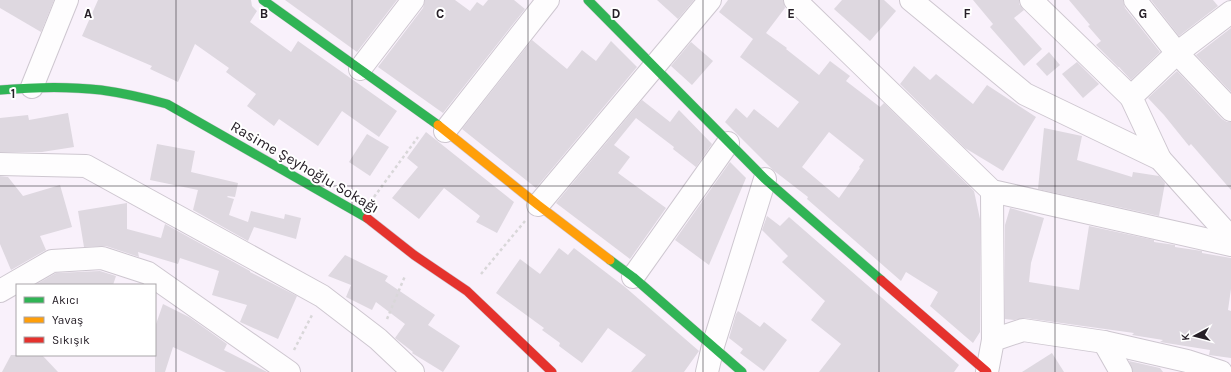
<svg xmlns="http://www.w3.org/2000/svg" width="1231" height="372" font-family="Karla,sans-serif">
<style>
.building{fill:#ded8e0;fill-rule:evenodd}
.lines{fill:none;stroke-linecap:round;stroke-linejoin:round}
.street-casing{stroke:#cec7d0;stroke-width:24}
.fast-casing{stroke:#cec7d0;stroke-width:10}
.slow-casing{stroke:#cec7d0;stroke-width:10}
.jam-casing{stroke:#cec7d0;stroke-width:10}
.path{stroke:#d9d7d9;stroke-width:2.5;stroke-dasharray:3 3;stroke-linecap:butt}
.street{stroke:#fefdfe;stroke-width:22}
.fast{stroke:#30b455;stroke-width:9}
.slow{stroke:#ff9f0a;stroke-width:9}
.jam{stroke:#e5322d;stroke-width:9}
.grid{fill:none;stroke:#272028;stroke-width:1;stroke-opacity:0.55}
.labels{text-anchor:middle;dominant-baseline:central;stroke-width:4;stroke-linejoin:round;paint-order:stroke}
.street-label{font-size:15px;fill:#272028;stroke:#fff}
.grid-label{font-size:13px;text-anchor:middle;font-weight:bold;fill:#272028;stroke:#fff;stroke-width:4;stroke-linejoin:round;paint-order:stroke}
</style>
<rect width="100%" height="100%" fill="#f9f1fb"/>
<g class="building">
<polygon points="0,0 54,0 41,32 0,8"/>
<polygon points="98,0 251,0 252,6 257,11 250,22 291,52 298,41 397,111 379,137 342,111 318,146 279,119 274,126 247,106 256,94 226,72 229,68 195,44 178,82 150,69 152,66 82,36"/>
<polygon points="285,0 397,0 357,52"/>
<polygon points="425,0 455,0 470,11 477,2 483,6 488,0 514,0 525,9 443,113 378,67 423,8"/>
<polygon points="657,0 694,0 678,19"/>
<path d="M728,0H783L785,8L766,33L787,48L786,49L819,75L830,61L850,76L846,81L880,107L884,103L974,191L980,219V332L973,343L930,306L938,292L906,272L901,281L807,199L808,197L773,170L725,122L736,108L747,118L754,109L778,128L799,102L740,57L753,39L719,12ZM829,132L864,160L859,167L860,168L839,198L802,167Z"/>
<polygon points="842,0 884,0 896,11 870,41 834,9"/>
<polygon points="973,0 1019,0 1019,4 1024,10 1014,18 1042,49 1024,66 990,27 993,24"/>
<polygon points="1069,0 1123,0 1125,8 1160,52 1131,80 1119,67 1118,67 1096,45 1101,41 1088,26 1090,25"/>
<polygon points="1151,0 1213,0 1218,6 1179,36"/>
<polygon points="1231,28 1231,92 1196,55"/>
<polygon points="532,40 567,69 582,50 596,61 611,41 637,67 536,188 462,129"/>
<polygon points="691,42 713,61 692,85 671,66"/>
<polygon points="1049,52 1060,65 1047,76 1036,64"/>
<polygon points="1077,62 1099,84 1083,98 1062,74"/>
<polygon points="914,66 930,80 936,74 973,104 987,85 1036,117 1003,171 965,148 900,84"/>
<polygon points="1177,71 1222,119 1227,122 1231,122 1231,190 1191,144 1189,146 1164,115 1148,98"/>
<polygon points="642,100 670,122 679,110 712,144 696,167 673,149 674,147 636,118 614,145 630,157 618,173 666,208 630,259 556,203"/>
<polygon points="68,113 74,147 42,152 0,152 0,118 28,115 29,120"/>
<polygon points="1044,128 1082,136 1077,160 1132,177 1133,172 1159,176 1165,183 1159,216 1038,189"/>
<polygon points="426,132 514,202 497,233 476,222 480,216 444,188 419,219 392,198 418,167 407,158"/>
<polygon points="367,134 389,147 370,176 349,162"/>
<polygon points="157,144 195,151 191,172 238,183 235,197 228,196 227,197 234,199 229,215 248,222 251,211 284,219 285,214 301,218 296,239 254,227 248,241 193,210 198,190 150,180"/>
<polygon points="730,162 746,178 709,265 675,240"/>
<polygon points="0,176 8,177 23,196 60,185 72,227 40,236 46,250 11,270 0,244"/>
<polygon points="127,203 127,229 161,238 165,224 250,271 250,272 297,296 278,339 240,322 247,305 212,295 219,271 180,258 178,264 138,252 139,257 106,246 84,247 78,211"/>
<polygon points="1010,208 1044,218 1031,263 1029,282 1079,290 1089,226 1154,240 1154,242 1175,245 1175,247 1202,251 1202,253 1231,258 1231,289 1228,310 1231,311 1231,358 1209,355 1210,350 1160,342 1163,340 1132,335 1134,333 1025,318 1014,320 1005,319 1005,225"/>
<polygon points="767,216 780,226 789,217 959,365 954,372 819,372 841,344 811,320 825,301 782,262 788,256 762,230"/>
<polygon points="559,248 568,255 574,248 625,287 699,351 684,372 631,372 646,355 608,328 582,363 559,346 560,343 542,330 544,328 496,293 520,259 540,274"/>
<polygon points="345,255 388,276 385,281 435,315 428,325 460,346 443,372 412,353 413,352 395,338 405,324 376,302 372,310 346,297 351,285 328,276"/>
<polygon points="100,271 116,276 113,285 35,285 56,273"/>
<polygon points="163,304 189,317 227,344 224,350 267,372 226,372 173,347 165,372 155,372 155,327"/>
<polygon points="738,311 760,327 764,322 787,340 764,371 740,353 743,349 729,338 736,314"/>
<polygon points="1052,353 1064,372 1022,372"/>
<polygon points="11,355 42,355 58,372 2,372"/>
<polygon points="1129,361 1160,368 1163,372 1133,372"/>
</g>
<g class="lines">
<g class="street-casing">
<g id="street">
<polyline points="795,0 992,191 1231,245"/>
<polyline points="911,0 1025,94 1160,159 1231,238"/>
<polyline points="1031,0 1131,97"/>
<polyline points="1135,0 1177,53 1231,110"/>
<polyline points="360,69 413,0"/>
<polyline points="32,87 67,0"/>
<polyline points="445,131 548,0"/>
<polyline points="1160,159 1131,97 1177,53 1231,12"/>
<polyline points="0,164 86,166 322,296 378,339 413,372"/>
<polyline points="992,191 993,340"/>
<polyline points="538,205 710,0"/>
<polyline points="633,277 728,143"/>
<polyline points="0,291 52,261 102,258 148,273 289,372"/>
<polyline points="1104,342 1121,372"/>
<polyline points="707,372 713,346 765,179"/>
<polyline points="987,372 993,340 1023,330 1104,342 1187,361 1221,372"/>
</g>
</g>
<g class="fast-casing">
<g id="fast">
<polyline points="263,0 438,125"/>
<polyline points="588,0 765,179 881,280"/>
<path d="M0,90C33,87 68,86 101,90C123,93 145,98 167,104L367,218"/>
<polyline points="610,260 633,277 742,372"/>
</g>
</g>
<g class="slow-casing">
<polyline id="slow" points="438,125 538,205 610,260"/>
</g>
<g class="jam-casing">
<g id="jam">
<polyline points="367,218 414,255 467,291 552,372"/>
<polyline points="881,280 987,372"/>
</g>
</g>
<g class="path">
<polyline points="374,197 418,137"/>
<polyline points="481,274 525,221"/>
<polyline points="387,319 405,276"/>
<polyline points="294,350 312,315"/>
</g>
<use href="#street" class="street"/>
<use href="#fast" class="fast"/>
<use href="#slow" class="slow"/>
<use href="#jam" class="jam"/>
</g>
<path class="grid" d="M176,0V372M352,0V372M528,0V372M703,0V372M879,0V372M1055,0V372M0,186H1231"/>
<g class="labels">
<g class="street-label">
<text transform="translate(305 167) rotate(30)">Rasime Şeyhoğlu Sokağı</text>
</g>
</g>
<g class="grid-label">
<text x="88" y="18">A</text>
<text x="264" y="18">B</text>
<text x="440" y="18">C</text>
<text x="616" y="18">D</text>
<text x="791" y="18">E</text>
<text x="967" y="18">F</text>
<text x="1143" y="18">G</text>
<text x="13" y="98">1</text>
</g>
<rect x="16" y="284" width="140" height="72" fill="#ffffff" stroke="#a9a6a9"/>
<rect x="24" y="297" width="20" height="6" fill="#30b455" stroke="#a9a6a9"/>
<text x="52" y="304" font-size="12" fill="#272028">Akıcı</text>
<rect x="24" y="317" width="20" height="6" fill="#ff9f0a" stroke="#a9a6a9"/>
<text x="52" y="324" font-size="12" fill="#272028">Yavaş</text>
<rect x="24" y="337" width="20" height="6" fill="#e5322d" stroke="#a9a6a9"/>
<text x="52" y="344" font-size="12" fill="#272028">Sıkışık</text>
<g transform="translate(1195 336) rotate(263)" stroke="#ffffff" stroke-width="3" paint-order="stroke">
<path d="M0-3L7 15L0 10L-7 15Z" fill="#272028"/>
<text y="-6" font-size="11" font-weight="bold" text-anchor="middle" fill="#272028">K</text>
</g>
</svg>
